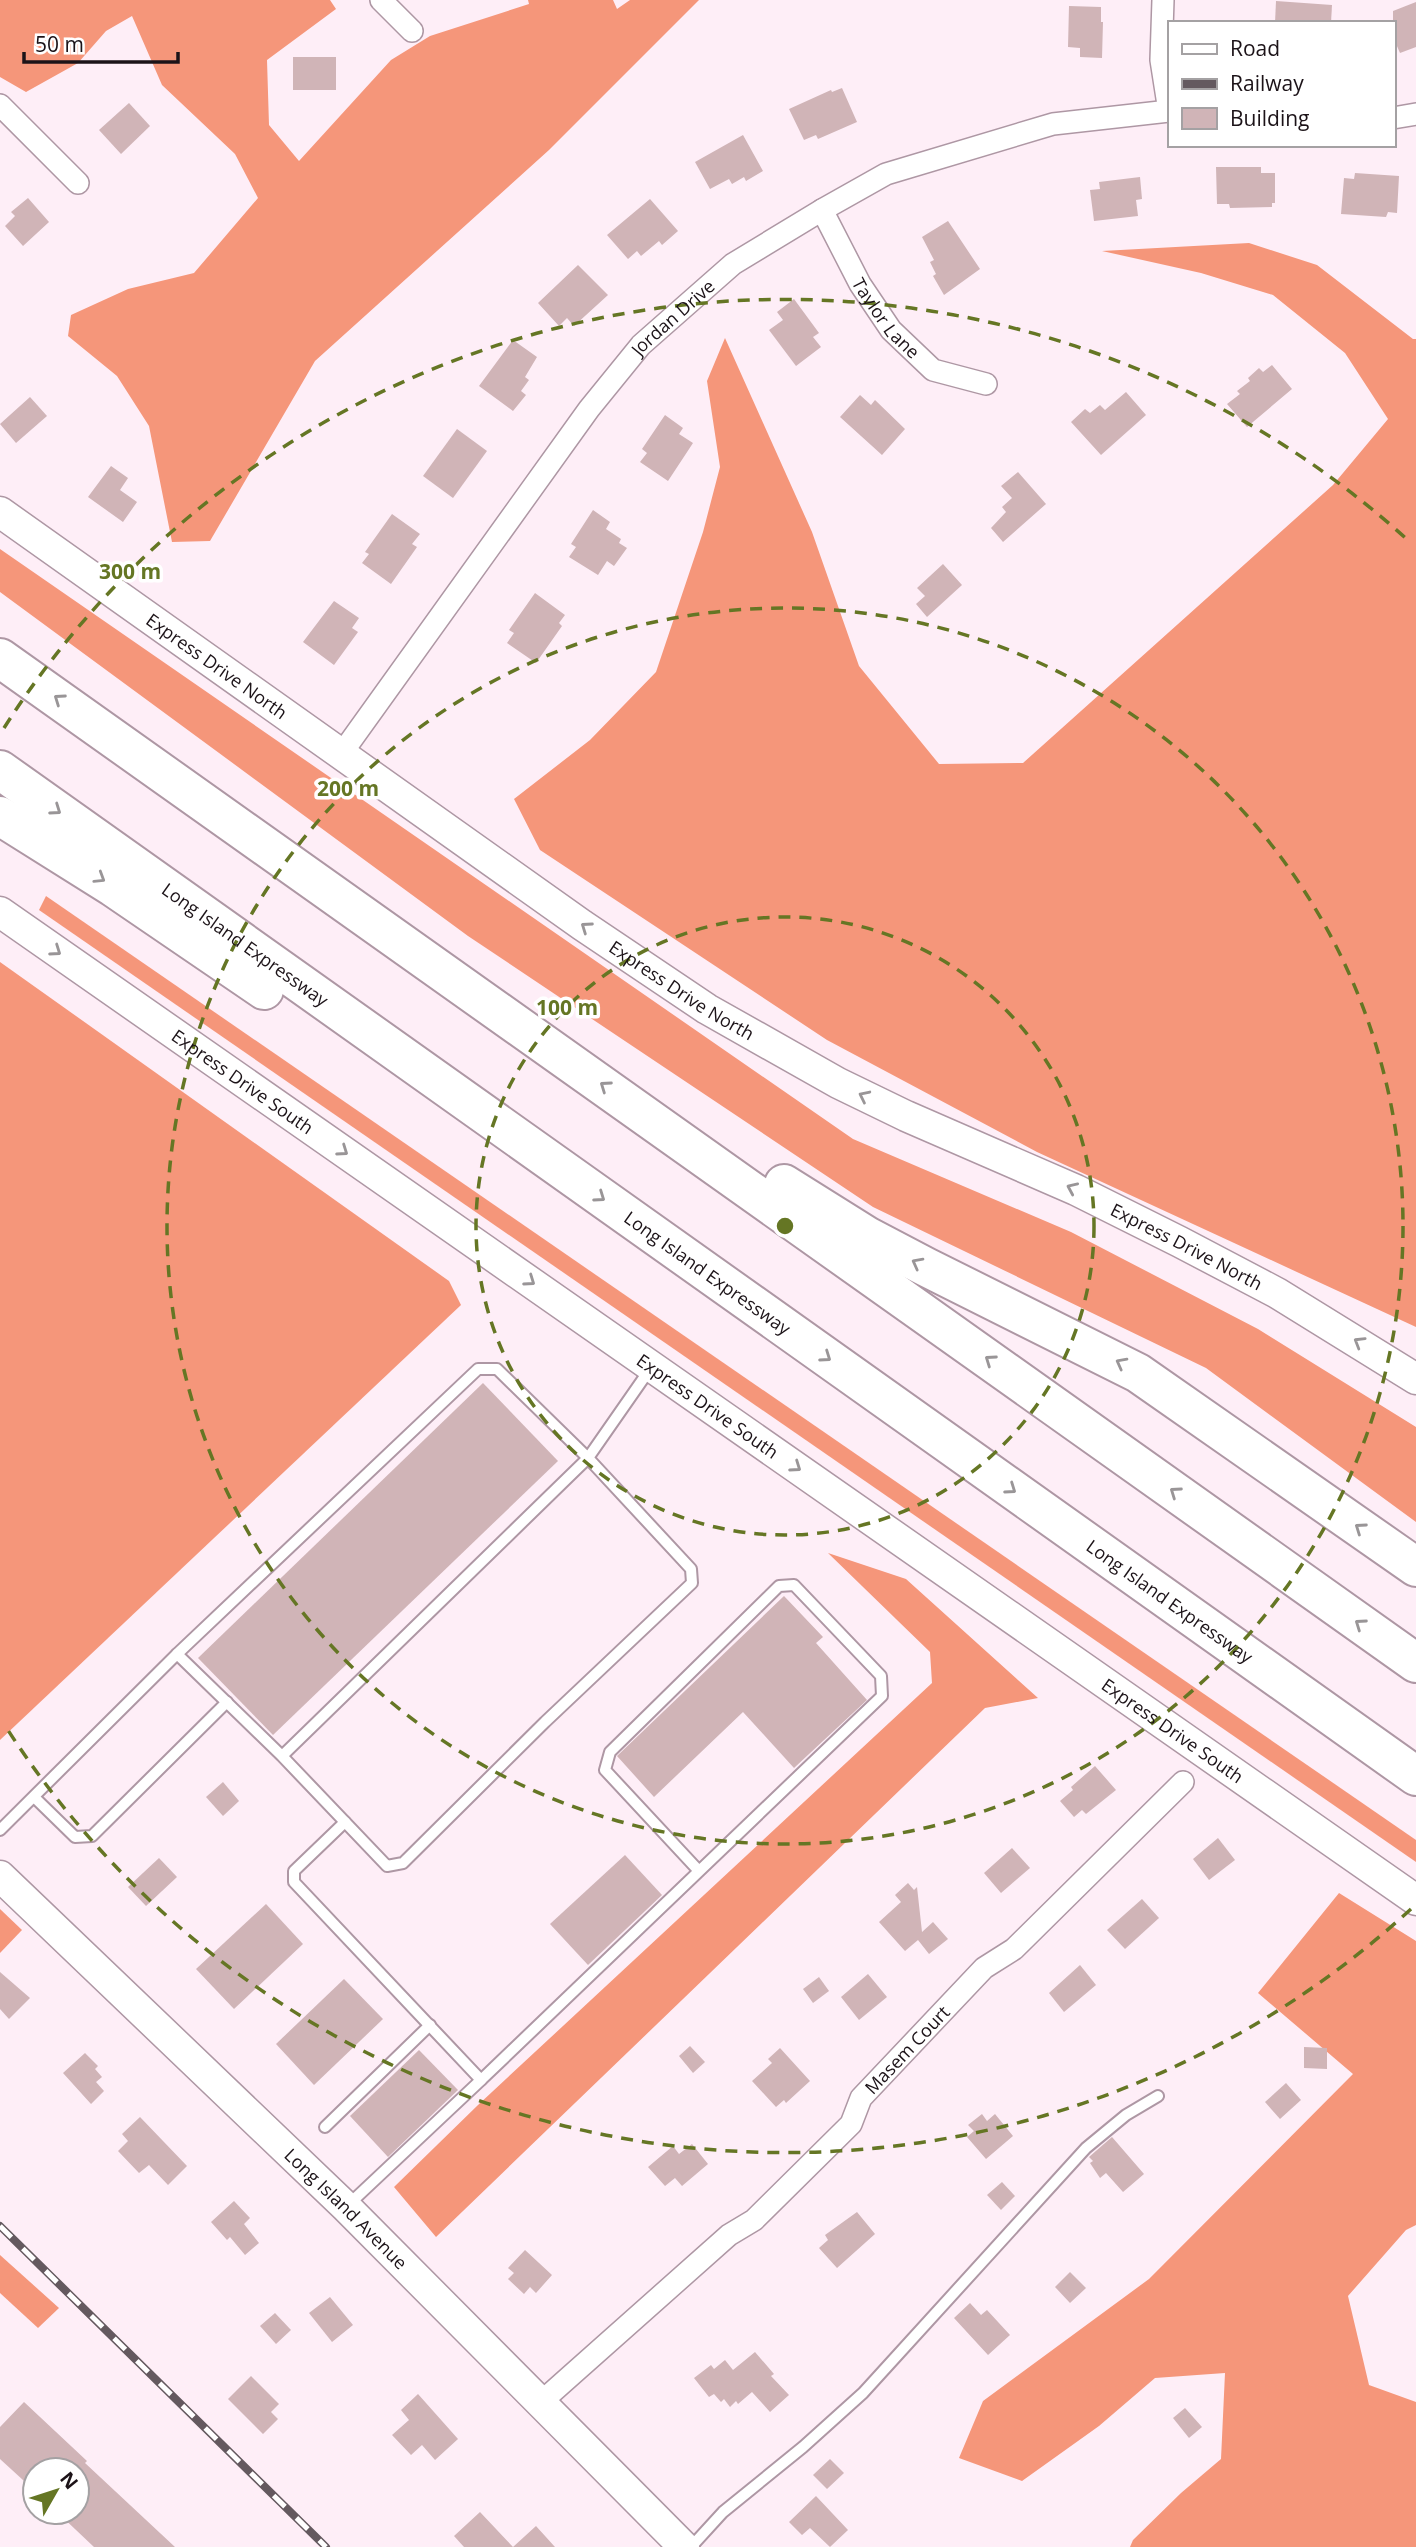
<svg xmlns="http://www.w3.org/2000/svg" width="1416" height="2547" font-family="'Open Sans',sans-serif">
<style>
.forest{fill:#f5967a}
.building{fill:#d0b4b7}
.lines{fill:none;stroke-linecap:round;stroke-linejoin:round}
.lane-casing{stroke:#ae97a4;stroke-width:14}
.street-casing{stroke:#ae97a4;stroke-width:24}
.secondary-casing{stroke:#ae97a4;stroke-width:33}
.highway-casing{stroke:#ae97a4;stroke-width:42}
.lane{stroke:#fff;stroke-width:10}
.street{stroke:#fff;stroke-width:21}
.secondary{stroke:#fff;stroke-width:30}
.highway{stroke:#fff;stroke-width:38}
.rail-casing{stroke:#64595f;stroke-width:8}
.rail{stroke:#fff;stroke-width:5;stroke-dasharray:16;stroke-linecap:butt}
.oneway{stroke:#999597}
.ring{fill:none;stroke:#657624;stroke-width:3.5;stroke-dasharray:12 9}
.labels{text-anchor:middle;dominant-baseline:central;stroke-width:7;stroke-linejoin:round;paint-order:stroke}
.street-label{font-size:18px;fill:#1c1318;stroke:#fff}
.centre{fill:#657624;stroke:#fff;stroke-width:3.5}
.ring-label{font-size:21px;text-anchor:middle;font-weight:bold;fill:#657624;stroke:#fff;stroke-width:7;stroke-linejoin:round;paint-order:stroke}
</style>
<rect width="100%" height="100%" fill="#feeef7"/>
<g class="forest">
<polygon points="0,0 330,0 336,9 267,60 269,125 299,161 391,60 430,36 529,4 528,0 613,0 617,9 630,0 699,0 549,150 315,361 210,541 172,542 149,426 117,376 68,336 71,315 128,289 194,273 258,198 235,154 162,85 132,16 106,31 78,63 26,92 0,77"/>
<polygon points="1249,243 1317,265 1413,339 1416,339 1416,1327 1037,1152 827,1040 540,850 514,799 590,740 656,672 703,532 720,467 707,381 725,338 812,532 859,666 939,764 1023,763 1333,485 1388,419 1345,353 1273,295 1201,273 1102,251"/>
<polygon points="0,549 853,1139 1071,1232 1258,1329 1416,1427 1416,1522 1206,1368 873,1207 468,936 0,592"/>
<polygon points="46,896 1416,1840 1416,1862 39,910"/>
<polygon points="0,962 449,1281 461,1305 0,1740"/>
<polygon points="828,1553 906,1579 1038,1698 985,1708 436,2237 394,2187 478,2105 932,1683 930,1652"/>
<polygon points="1339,1893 1416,1941 1416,2225 1406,2230 1348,2296 1369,2385 1416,2402 1416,2547 1130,2547 1133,2540 1181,2493 1221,2459 1225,2373 1155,2378 1099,2426 1022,2481 959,2458 983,2401 1149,2279 1353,2074 1258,1993"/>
<polygon points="0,1909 22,1930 0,1953"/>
<polygon points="0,2255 59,2308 38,2328 0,2293"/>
</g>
<g class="building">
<polygon points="1276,1 1332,5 1331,23 1275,23"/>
<polygon points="1416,2 1416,47 1400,53 1393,37 1393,11"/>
<polygon points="1069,6 1101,7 1101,22 1103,22 1102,58 1080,57 1080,48 1068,47"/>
<rect x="293" y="57" width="43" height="33"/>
<polygon points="842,88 857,122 818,139 816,135 804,140 789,109 831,90 832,92"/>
<polygon points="129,103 150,126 121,154 99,130"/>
<polygon points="743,135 763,171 746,181 744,177 732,184 729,179 710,189 695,162"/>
<polygon points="1216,167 1261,167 1261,173 1275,173 1275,203 1272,203 1272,207 1230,208 1229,204 1217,204"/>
<polygon points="1355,173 1399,176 1397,213 1388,212 1386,217 1341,214 1344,178 1354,179"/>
<polygon points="1140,177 1142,199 1136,200 1138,216 1094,221 1090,190 1100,189 1099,182"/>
<polygon points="28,198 49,222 23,246 5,226 15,216 11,212"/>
<polygon points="650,199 678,231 662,245 659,241 641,256 637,251 628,259 607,235"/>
<polygon points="948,221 980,269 944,295 933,276 936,274 930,262 934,260 922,237"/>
<polygon points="578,265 608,295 574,326 567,318 559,326 538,303"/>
<polygon points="794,299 819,333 813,337 821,347 796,366 769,330 783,320 777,312"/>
<polygon points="513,340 537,357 525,377 529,380 521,391 526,395 513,411 479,386"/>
<polygon points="1272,365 1292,389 1247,427 1227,404 1240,394 1237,391 1250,381 1248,378 1259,368 1263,372"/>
<polygon points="1126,392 1146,415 1101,455 1071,422 1085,409 1090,413 1100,405 1105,410"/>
<polygon points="860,395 871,405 875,400 905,429 882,455 840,417"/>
<polygon points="30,397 47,416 16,443 0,424"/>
<polygon points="665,415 683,428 679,434 693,443 668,481 640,462 647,453 642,449"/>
<polygon points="457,429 487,451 453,498 423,476"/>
<polygon points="111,466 128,478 120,490 137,502 123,522 88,497"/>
<polygon points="1018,472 1046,504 1003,542 991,528 1006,512 1002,507 1012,498 1001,486"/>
<polygon points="593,510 610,522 606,529 621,539 619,543 627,548 614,566 607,561 598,575 569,557 576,547 571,544"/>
<polygon points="392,514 420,534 412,544 417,547 391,584 362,563 369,554 365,552"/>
<polygon points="943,564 962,585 927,617 916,604 925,596 917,588"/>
<polygon points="535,593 565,615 559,623 562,626 536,663 507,643 514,633 509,630"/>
<polygon points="334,601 359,618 352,628 358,632 334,665 303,642"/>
<polygon points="483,1383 558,1461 273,1735 198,1658"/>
<polygon points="784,1596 823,1637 816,1643 867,1700 794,1768 743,1712 654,1797 617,1756"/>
<polygon points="1095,1766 1116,1790 1086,1814 1082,1810 1074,1817 1060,1801 1073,1790 1071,1787"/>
<polygon points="223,1782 239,1801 223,1816 206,1797"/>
<polygon points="1218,1838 1235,1860 1209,1880 1193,1859"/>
<polygon points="1012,1848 1030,1868 1001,1893 984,1873"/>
<polygon points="625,1855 662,1895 588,1965 550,1924"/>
<polygon points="159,1858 177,1877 146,1906 128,1887"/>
<polygon points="908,1883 914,1890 917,1887 922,1932 933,1922 948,1939 929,1954 918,1940 905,1951 879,1922 901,1902 895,1895"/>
<polygon points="1142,1899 1159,1918 1125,1949 1107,1930"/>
<polygon points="266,1904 303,1944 234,2009 196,1969"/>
<polygon points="1080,1965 1096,1985 1064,2012 1049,1993"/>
<polygon points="0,1972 30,1998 9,2019 0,2009"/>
<polygon points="868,1974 887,1997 859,2020 841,1997"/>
<polygon points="819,1977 829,1991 813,2003 803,1989"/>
<polygon points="344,1979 383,2019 314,2085 276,2044"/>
<polygon points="690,2046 705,2062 693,2073 679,2056"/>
<polygon points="1304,2047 1327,2048 1327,2069 1304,2068"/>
<polygon points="780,2048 810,2081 786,2103 784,2100 776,2107 752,2081 772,2063 768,2059"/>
<polygon points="419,2050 458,2090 388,2157 350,2116"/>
<polygon points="85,2053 98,2066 95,2069 102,2077 96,2082 104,2091 91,2104 63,2073"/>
<polygon points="1286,2083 1301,2100 1280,2119 1265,2102"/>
<polygon points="982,2114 987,2121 995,2114 1013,2136 986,2159 967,2137 974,2131 968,2125"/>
<polygon points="140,2117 187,2166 168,2185 149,2165 139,2173 118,2151 128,2141 122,2134"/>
<polygon points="1112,2137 1144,2174 1123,2192 1106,2173 1100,2178 1090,2163 1093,2161 1089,2157"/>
<polygon points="692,2144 708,2164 682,2186 675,2178 665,2186 648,2167 673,2146 679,2154"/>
<polygon points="1002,2182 1015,2196 1001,2210 987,2195"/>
<polygon points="234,2201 250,2218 244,2224 259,2243 245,2255 230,2237 227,2240 211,2222"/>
<polygon points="857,2212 875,2234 837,2268 819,2248 828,2240 825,2235"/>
<polygon points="525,2250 552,2275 536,2293 530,2287 524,2294 508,2279 514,2273 508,2268"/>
<polygon points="1070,2272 1086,2288 1070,2303 1055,2287"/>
<polygon points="330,2297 353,2325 332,2342 309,2313"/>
<polygon points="970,2303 981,2315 987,2310 1010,2335 988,2355 954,2318"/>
<polygon points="275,2313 291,2330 276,2344 260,2326"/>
<polygon points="755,2352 774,2374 771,2376 789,2395 770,2412 752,2392 738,2404 736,2401 730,2407 724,2399 721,2402 714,2394 709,2397 694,2378 711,2365 714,2369 725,2360 733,2370"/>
<polygon points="251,2376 279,2404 271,2412 278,2419 263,2434 228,2399"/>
<polygon points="418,2394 458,2439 435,2460 422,2445 411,2455 392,2435 409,2420 401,2410"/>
<polygon points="24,2402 87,2461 85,2463 175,2547 94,2547 57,2512 77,2512 77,2470 35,2470 35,2491 0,2459 0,2427"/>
<polygon points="1185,2408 1202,2427 1189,2438 1173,2418"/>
<polygon points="830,2459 844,2473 827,2489 813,2475"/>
<polygon points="816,2496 848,2530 830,2547 810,2528 802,2535 789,2522"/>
<polygon points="480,2512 513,2547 536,2526 555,2547 464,2547 454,2536"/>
</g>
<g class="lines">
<g class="lane-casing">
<g id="lane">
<polyline points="282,1756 177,1654 478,1369 497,1369 588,1458 691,1569 692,1583 545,1722 403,1863 387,1866 282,1756 588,1458 650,1369"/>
<polyline points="34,1797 75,1837 92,1836 227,1702"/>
<polyline points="345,1822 294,1871 294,1882 481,2080 346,2207"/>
<polyline points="0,1830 177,1654"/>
<polyline points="481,2080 882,1696 881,1676 794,1585 779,1586 610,1752 605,1770 699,1871"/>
<polyline points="325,2127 430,2025"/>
<polyline points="691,2547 723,2512 803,2447 863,2393 1086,2148 1126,2115 1158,2096"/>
</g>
</g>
<g class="street-casing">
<g id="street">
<polyline points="381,0 412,31"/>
<polyline points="1163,0 1161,60 1169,111"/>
<polyline points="0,105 78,183"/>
<polyline points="1393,118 1416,114"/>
<path id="s1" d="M822,210L860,284L891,330L933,370L986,384"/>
<path id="s2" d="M342,753L589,409L641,345L733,264L822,210L886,174L1053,124L1169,111"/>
<path id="s3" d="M540,2403L729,2235L754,2220L851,2124L861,2098L984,1968L1014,1949L1183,1782"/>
</g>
</g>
<g class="secondary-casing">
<g id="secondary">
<path id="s4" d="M0,512L582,925L707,1009L838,1083L906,1116L1076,1190L1180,1242L1277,1293L1416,1379"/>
<path id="s5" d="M0,912L1416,1900"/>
<path id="s6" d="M0,1876L346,2207L684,2547"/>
</g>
</g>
<g class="highway-casing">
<g id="highway">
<polyline points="0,658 1416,1663"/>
<path id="s7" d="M0,770L1416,1776"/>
<polyline points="0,816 113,887 264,990"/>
<polyline points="784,1184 867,1236 926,1267 1138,1373 1416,1567"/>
</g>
</g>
<use href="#lane" class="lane"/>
<use href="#street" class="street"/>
<use href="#secondary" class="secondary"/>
<use href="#highway" class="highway"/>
<g class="rail-casing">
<polyline id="rail" points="0,2226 326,2547"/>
</g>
<use href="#rail" class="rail"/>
</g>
<defs><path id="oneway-chevron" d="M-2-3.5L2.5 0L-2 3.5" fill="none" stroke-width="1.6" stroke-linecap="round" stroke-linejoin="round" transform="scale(1.75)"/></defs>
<g class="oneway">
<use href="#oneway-chevron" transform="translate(59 699) rotate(-145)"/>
<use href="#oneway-chevron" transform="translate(56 810) rotate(35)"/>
<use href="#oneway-chevron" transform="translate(100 878) rotate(32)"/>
<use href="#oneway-chevron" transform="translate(586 927) rotate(-145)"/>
<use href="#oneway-chevron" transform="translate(56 951) rotate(35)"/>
<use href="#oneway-chevron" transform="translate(605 1086) rotate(-145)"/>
<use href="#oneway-chevron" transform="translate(864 1096) rotate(-154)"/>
<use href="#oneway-chevron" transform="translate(343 1151) rotate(35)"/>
<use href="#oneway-chevron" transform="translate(1072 1188) rotate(-156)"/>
<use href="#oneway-chevron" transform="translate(600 1197) rotate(35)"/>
<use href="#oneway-chevron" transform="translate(917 1263) rotate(-152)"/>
<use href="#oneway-chevron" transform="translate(530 1281) rotate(35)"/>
<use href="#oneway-chevron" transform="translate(1359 1342) rotate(-149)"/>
<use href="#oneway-chevron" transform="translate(826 1357) rotate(35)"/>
<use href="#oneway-chevron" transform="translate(990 1360) rotate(-145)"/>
<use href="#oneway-chevron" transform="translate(1121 1363) rotate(-152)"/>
<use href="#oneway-chevron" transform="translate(796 1467) rotate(35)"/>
<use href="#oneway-chevron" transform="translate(1011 1489) rotate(35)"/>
<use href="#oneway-chevron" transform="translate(1175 1492) rotate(-145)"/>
<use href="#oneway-chevron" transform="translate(1360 1528) rotate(-145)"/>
<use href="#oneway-chevron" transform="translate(1360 1624) rotate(-145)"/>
</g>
<g class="ring">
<circle cx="785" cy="1226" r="309"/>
<circle cx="785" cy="1226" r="618"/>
<path d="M1411 1909A926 926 0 0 1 4 1724M4 728A926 926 0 0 1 1411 543"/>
</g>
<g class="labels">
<g class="street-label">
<text stroke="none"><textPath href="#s1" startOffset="126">Taylor Lane</textPath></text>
<text stroke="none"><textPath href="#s2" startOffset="548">Jordan Drive</textPath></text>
<text stroke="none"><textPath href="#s4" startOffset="266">Express Drive North</textPath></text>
<text stroke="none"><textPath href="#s7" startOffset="301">Long Island Expressway</textPath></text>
<text stroke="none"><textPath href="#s4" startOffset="833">Express Drive North</textPath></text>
<text stroke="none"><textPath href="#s5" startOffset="296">Express Drive South</textPath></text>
<text stroke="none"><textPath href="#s4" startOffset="1400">Express Drive North</textPath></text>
<text stroke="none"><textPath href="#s7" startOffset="868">Long Island Expressway</textPath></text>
<text stroke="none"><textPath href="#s5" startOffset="863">Express Drive South</textPath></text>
<text stroke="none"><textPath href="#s7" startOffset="1435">Long Island Expressway</textPath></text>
<text stroke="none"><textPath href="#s5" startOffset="1430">Express Drive South</textPath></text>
<text stroke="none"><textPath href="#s3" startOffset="513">Masem Court</textPath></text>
<text stroke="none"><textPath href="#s6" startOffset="480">Long Island Avenue</textPath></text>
</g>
</g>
<circle cx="785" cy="1226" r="10" class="centre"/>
<g class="ring-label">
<text x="130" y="579">300 m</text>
<text x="348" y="796">200 m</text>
<text x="567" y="1015">100 m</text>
</g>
<rect x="1168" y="21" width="228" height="126" fill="#ffffff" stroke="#a4a1a3" stroke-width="2"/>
<rect x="1182" y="44" width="35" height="10" fill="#ffffff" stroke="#a4a1a3" stroke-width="2"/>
<text x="1230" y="56" font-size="21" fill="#1c1318">Road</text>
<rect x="1182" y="79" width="35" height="10" fill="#64595f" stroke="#a4a1a3" stroke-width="2"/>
<text x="1230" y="91" font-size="21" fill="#1c1318">Railway</text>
<rect x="1182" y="108" width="35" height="21" fill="#d0b4b7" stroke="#a4a1a3" stroke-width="2"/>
<text x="1230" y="126" font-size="21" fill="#1c1318">Building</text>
<g transform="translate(56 2491) rotate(51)"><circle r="33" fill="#ffffff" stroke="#a4a1a3" stroke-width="2"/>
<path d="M0-5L12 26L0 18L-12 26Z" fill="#657624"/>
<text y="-10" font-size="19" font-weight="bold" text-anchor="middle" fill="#1c1318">N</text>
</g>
<path d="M24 52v10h154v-10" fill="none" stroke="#1c1318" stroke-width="3.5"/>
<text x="35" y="52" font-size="21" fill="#1c1318" stroke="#ffffff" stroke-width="5" paint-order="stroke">50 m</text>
</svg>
